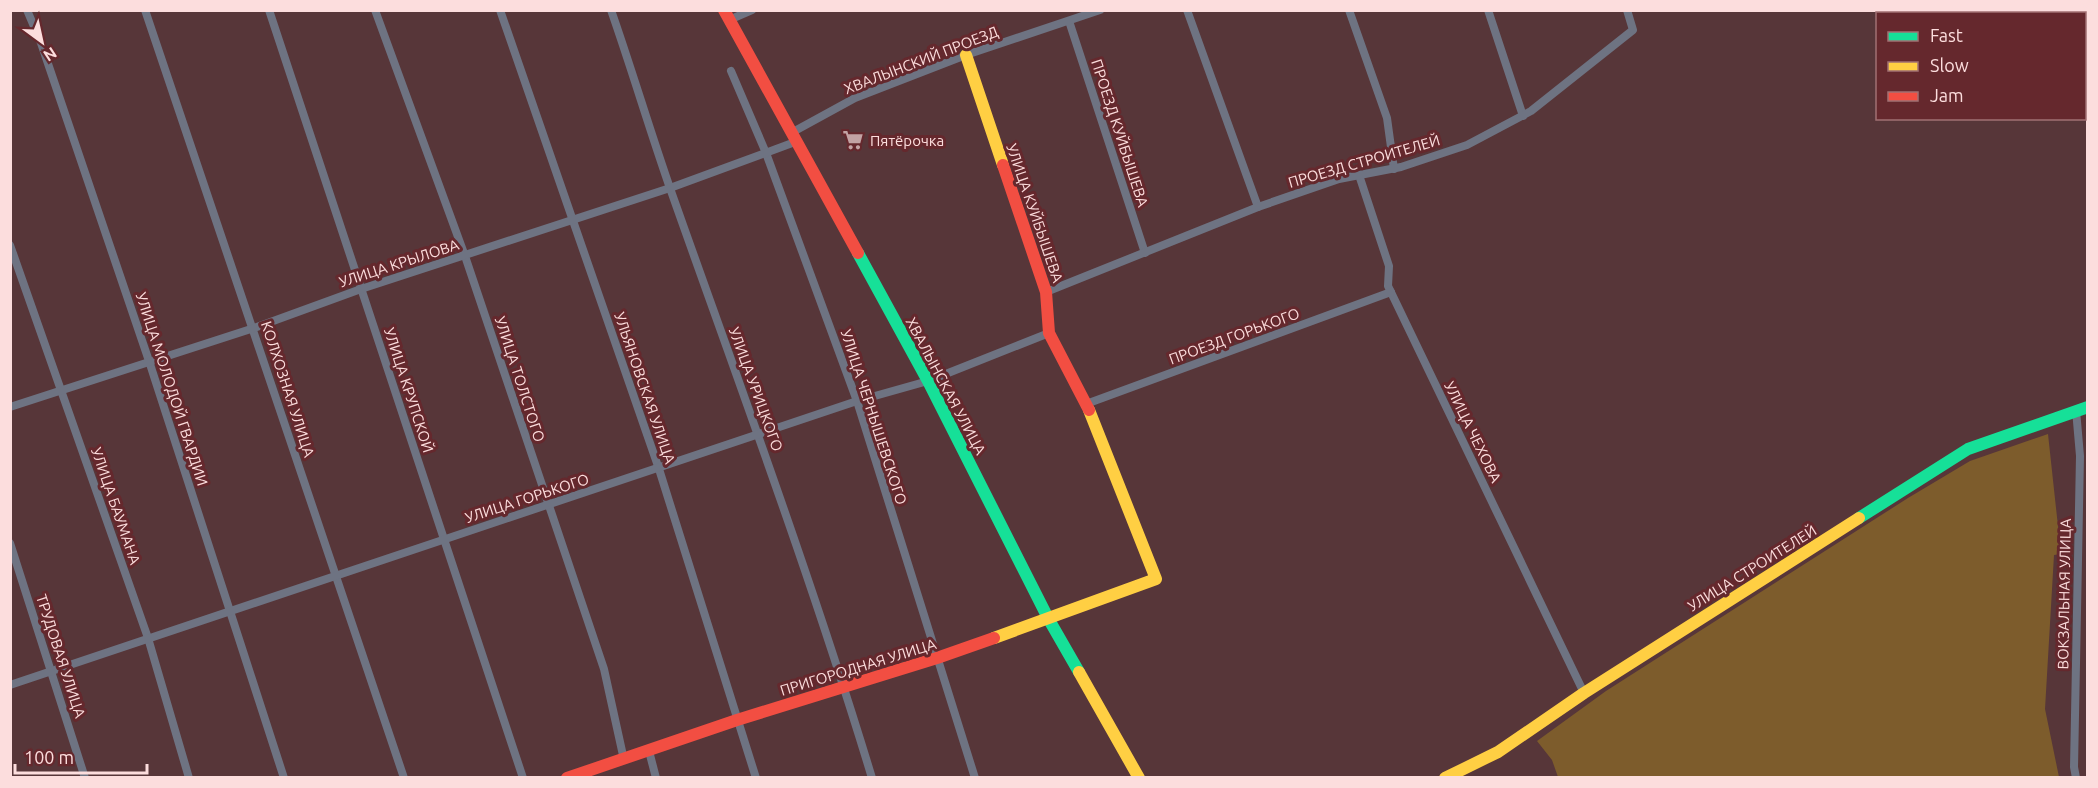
<svg xmlns="http://www.w3.org/2000/svg" width="2098" height="788" font-family="Ubuntu,sans-serif">
<style>
.green{fill:#7d5c2c}
.lines{fill:none;stroke-linecap:round;stroke-linejoin:round}
.street{stroke:#6e7382;stroke-width:8}
.fast{stroke:#16e098;stroke-width:12}
.slow{stroke:#ffcf43;stroke-width:12}
.jam{stroke:#f24e42;stroke-width:12}
.labels{text-anchor:middle;dominant-baseline:central;stroke-width:6;stroke-linejoin:round;paint-order:stroke}
.street-label{font-size:15px;fill:#fcdddd;stroke:#65282d}
.poi-label{font-size:15px;fill:#fcdddd;stroke:#65282d;text-anchor:start}
</style>
<rect width="100%" height="100%" fill="#573639"/>
<polygon class="green" points="2048,434 2061,554 2054,555 2045,709 2059,777 1558,777 1552,760 1537,741 1606,691 1908,498 1970,461"/>
<g class="lines">
<g class="street">
<polyline points="27,10 41,43 149,361 284,778"/>
<polyline points="145,10 404,778"/>
<polyline points="269,10 523,778"/>
<polyline points="375,10 465,256 604,669 624,760"/>
<polyline points="500,10 659,469 756,778"/>
<path d="M611,10C632,70 650,131 671,191C740,386 812,580 872,778"/>
<polyline points="1187,10 1258,207"/>
<polyline points="1349,10 1387,118 1394,169"/>
<polyline points="1488,10 1523,116"/>
<polyline points="729,20 752,10"/>
<polyline points="1069,21 1145,253"/>
<polyline points="731,71 766,153 857,401 975,778"/>
<polyline points="791,133 855,98 966,55 1100,10"/>
<polyline points="1359,175 1389,266 1388,286 1584,693"/>
<polyline points="10,245 148,638 189,778"/>
<polyline points="1046,292 1258,207 1339,179 1401,167 1467,145 1531,111 1633,30 1627,10"/>
<polyline points="1086,404 1391,292"/>
<polyline points="10,407 254,328 361,289 670,188 795,142"/>
<polyline points="10,543 85,778"/>
<polyline points="10,685 857,401 928,381 1049,333"/>
<polyline points="649,751 656,778"/>
<polyline points="2076,778 2074,767 2080,456 2076,410"/>
</g>
<g class="fast">
<polyline points="858,253 928,381 1048,618 1079,672"/>
<polyline points="1859,518 1968,449 2088,407"/>
</g>
<g class="slow">
<polyline points="966,55 1003,165"/>
<polyline points="994,638 1156,579 1089,410"/>
<polyline points="1079,672 1139,778"/>
<polyline points="1445,778 1498,752 1584,693 1859,518"/>
</g>
<g class="jam">
<polyline points="724,10 858,253"/>
<polyline points="1003,165 1046,292 1049,333 1089,410"/>
<polyline points="567,778 737,720 937,658 994,638"/>
</g>
</g>
<defs>
<g id="supermarket-bare" transform="scale(1.62)"><path d="M-6-5.5h2.5l.6 2H6L4.5 2H-2.5L-4.4-4H-6ZM-1.5 3.2a1.3 1.3 0 1 0 .1 0ZM3 3.2a1.3 1.3 0 1 0 .1 0Z" fill="#c2a3a4" stroke="#65282d" stroke-width="2.5" paint-order="stroke"/></g>
</defs>
<g fill-rule="evenodd">
<use href="#supermarket-bare" x="853" y="140"/>
</g>
<g class="labels">
<g class="street-label">
<text transform="translate(921 60) rotate(-21)">ХВАЛЫНСКИЙ ПРОЕЗД</text>
<text transform="translate(1120 133) rotate(72)">ПРОЕЗД КУЙБЫШЕВА</text>
<text transform="translate(1364 161) rotate(-16)">ПРОЕЗД СТРОИТЕЛЕЙ</text>
<text transform="translate(1035 213) rotate(71)">УЛИЦА КУЙБЫШЕВА</text>
<text transform="translate(399 263) rotate(-18)">УЛИЦА КРЫЛОВА</text>
<text transform="translate(1234 336) rotate(-20)">ПРОЕЗД ГОРЬКОГО</text>
<text transform="translate(520 379) rotate(72)">УЛИЦА ТОЛСТОГО</text>
<text transform="translate(946 386) rotate(62)">ХВАЛЫНСКАЯ УЛИЦА</text>
<text transform="translate(645 388) rotate(71)">УЛЬЯНОВСКАЯ УЛИЦА</text>
<text transform="translate(172 389) rotate(72)">УЛИЦА МОЛОДОЙ ГВАРДИИ</text>
<text transform="translate(288 389) rotate(72)">КОЛХОЗНАЯ УЛИЦА</text>
<text transform="translate(756 389) rotate(70)">УЛИЦА УРИЦКОГО</text>
<text transform="translate(409 390) rotate(72)">УЛИЦА КРУПСКОЙ</text>
<text transform="translate(874 417) rotate(72)">УЛИЦА ЧЕРНЫШЕВСКОГО</text>
<text transform="translate(1473 432) rotate(64)">УЛИЦА ЧЕХОВА</text>
<text transform="translate(527 498) rotate(-18)">УЛИЦА ГОРЬКОГО</text>
<text transform="translate(116 506) rotate(71)">УЛИЦА БАУМАНА</text>
<text transform="translate(1752 568) rotate(-32)">УЛИЦА СТРОИТЕЛЕЙ</text>
<text transform="translate(2064 594) rotate(-89)">ВОКЗАЛЬНАЯ УЛИЦА</text>
<text transform="translate(61 656) rotate(72)">ТРУДОВАЯ УЛИЦА</text>
<text transform="translate(858 667) rotate(-17)">ПРИГОРОДНАЯ УЛИЦА</text>
</g>
<g class="poi-label">
<text x="870" y="140">Пятёрочка</text>
</g>
</g>
<rect width="2098" height="788" fill="none" stroke="#fcdddd" stroke-width="24"/>
<rect x="1876" y="12" width="210" height="108" fill="#65282d" stroke="#a17073" stroke-width="1.5"/>
<rect x="1888" y="32" width="30" height="9" fill="#16e098" stroke="#a17073" stroke-width="1.5"/>
<text x="1930" y="42" font-size="18" fill="#fcdddd">Fast</text>
<rect x="1888" y="62" width="30" height="9" fill="#ffcf43" stroke="#a17073" stroke-width="1.5"/>
<text x="1930" y="72" font-size="18" fill="#fcdddd">Slow</text>
<rect x="1888" y="92" width="30" height="9" fill="#f24e42" stroke="#a17073" stroke-width="1.5"/>
<text x="1930" y="102" font-size="18" fill="#fcdddd">Jam</text>
<g transform="translate(42 42) rotate(147)" stroke="#65282d" stroke-width="4.5" paint-order="stroke">
<path d="M0-4.5L10 22L0 15L-10 22Z" fill="#fcdddd"/>
<text y="-9" font-size="16" font-weight="bold" text-anchor="middle" fill="#fcdddd">N</text>
</g>
<path d="M15 764v9h132v-9" fill="none" stroke="#fcdddd" stroke-width="3"/>
<text x="24" y="764" font-size="18" fill="#fcdddd" stroke="#65282d" stroke-width="4.5" paint-order="stroke">100 m</text>
</svg>
